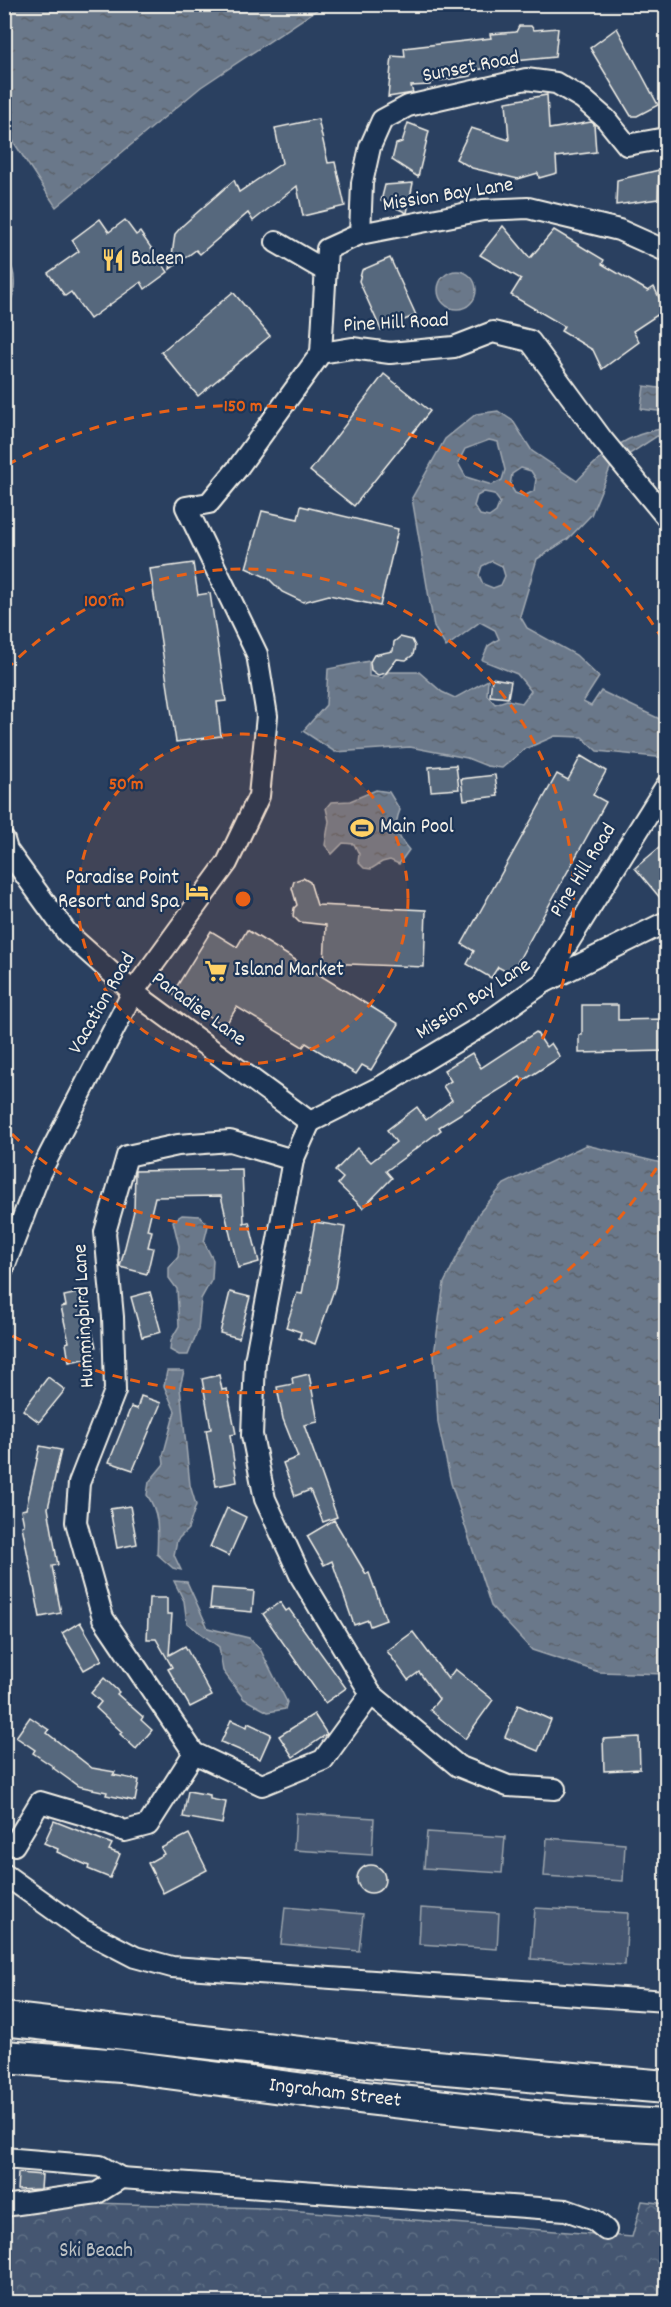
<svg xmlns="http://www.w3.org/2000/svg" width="671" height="2307" font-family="Dekko,sans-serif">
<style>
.park{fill:url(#park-crowns);stroke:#9ca4ac;stroke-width:1.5}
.pitch{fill:#445771;stroke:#9ca4ac;stroke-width:1.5}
.water{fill:url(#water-ripples);stroke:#a1a8b0;stroke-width:1.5;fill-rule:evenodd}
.building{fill:#56677d;stroke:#f4f1e8;stroke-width:1.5}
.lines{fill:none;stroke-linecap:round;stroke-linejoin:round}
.minor-casing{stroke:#f4f1e8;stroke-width:24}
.primary-casing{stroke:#f4f1e8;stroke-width:36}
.minor{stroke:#1d3557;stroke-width:20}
.primary{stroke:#1d3557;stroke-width:32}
.ring{fill:none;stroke:#e96117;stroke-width:3;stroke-dasharray:10 8}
.labels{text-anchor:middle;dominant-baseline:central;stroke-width:4.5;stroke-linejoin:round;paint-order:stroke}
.street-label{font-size:21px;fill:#f4f1e8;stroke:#1d3557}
.poi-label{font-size:21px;fill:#f4f1e8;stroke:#1d3557;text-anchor:start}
.park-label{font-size:21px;fill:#bfc3c4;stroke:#1d3557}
.centre{fill:#e96117;stroke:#1d3557;stroke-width:3}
.ring-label{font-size:18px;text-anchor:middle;font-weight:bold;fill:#e96117;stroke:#1d3557;stroke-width:4.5;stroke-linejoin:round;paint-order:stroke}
</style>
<defs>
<pattern id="park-crowns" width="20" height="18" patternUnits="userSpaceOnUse" patternTransform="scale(1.5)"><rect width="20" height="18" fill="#445771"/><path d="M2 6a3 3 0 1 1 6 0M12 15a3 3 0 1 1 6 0" fill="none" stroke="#607085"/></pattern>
<pattern id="water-ripples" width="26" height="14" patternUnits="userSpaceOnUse" patternTransform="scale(1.5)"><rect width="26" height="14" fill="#6a788a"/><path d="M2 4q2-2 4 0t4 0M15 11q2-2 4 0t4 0" fill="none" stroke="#5b626b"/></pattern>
</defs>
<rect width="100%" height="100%" fill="#2a4060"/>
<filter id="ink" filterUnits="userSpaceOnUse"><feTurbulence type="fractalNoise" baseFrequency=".0167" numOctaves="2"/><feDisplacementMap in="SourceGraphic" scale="12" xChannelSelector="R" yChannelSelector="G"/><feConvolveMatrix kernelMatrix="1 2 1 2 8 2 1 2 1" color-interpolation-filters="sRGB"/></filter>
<g filter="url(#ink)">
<polygon class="park" points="642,2201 666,2204 666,2302 5,2302 5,2216 92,2203 262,2208 632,2237"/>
<g class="pitch">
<polygon points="296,1813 374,1818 372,1855 294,1850"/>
<polygon points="427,1832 505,1837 502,1873 424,1868"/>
<polygon points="547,1838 625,1844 623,1881 544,1876"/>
<polygon points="285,1907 363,1914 359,1951 281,1944"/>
<polygon points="421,1908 499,1913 497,1949 419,1944"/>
<polygon points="535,1908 628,1913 625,1965 531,1959"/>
</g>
<g class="water">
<polygon points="5,4 324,4 324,5 201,87 56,207 11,138 5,140"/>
<path d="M5,258C18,270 17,297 5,308Z"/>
<circle cx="457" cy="290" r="19"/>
<polygon points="644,386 666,389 666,412 641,409"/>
<path d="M498,411L513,421L532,451L577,481C604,452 626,434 666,428V437L657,436L611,466L591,515L568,539L537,559L520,616L527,628L576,655L599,677L583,702L591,706L601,691L666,722V758L597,751L582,737L555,736L525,749L502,768L487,766L467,758L410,747L335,752L303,731L326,705L328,669L369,661V676L382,678L388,672H419L442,692L455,698L488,680L487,695L495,704L507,700L522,703L531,691L517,674L482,660L488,646L499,639L495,630L480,622L446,647L434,627L412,498L445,439L476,414ZM489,440L498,442L505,470L502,480L492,485L466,477L458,463L465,449ZM521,468L531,471L536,479L534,491L524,496L515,493L510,485L512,474ZM484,492L494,494L500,502L496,512L489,517L480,515L474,506L477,496ZM492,561L502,566L505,576L501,585L493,588L483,584L479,575L482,566Z"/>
<path d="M376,790L389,792L400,810C393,827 397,836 409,850L399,864L390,860L382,862L371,869L364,868L358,862L359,854L354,844L343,843L332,854L325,845L329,821L326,808L331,802L350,801Z"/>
<polygon points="586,1145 666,1164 666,1674 599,1672 532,1650 491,1606 451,1483 438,1423 434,1355 444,1283 479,1213 504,1184"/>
<polygon points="182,1215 200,1216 208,1226 204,1242 213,1260 212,1279 201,1299 198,1330 188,1355 179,1355 170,1350 171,1340 179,1326 177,1289 169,1278 169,1268 178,1257 179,1246 173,1221"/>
<path d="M167,1371H184L180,1387L190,1485L196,1505L188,1529L177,1540L174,1555L181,1570L173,1568L157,1554C158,1532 160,1513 147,1495L149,1482L164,1464L163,1456L175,1411L164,1386Z"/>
<polygon points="174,1581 187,1582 208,1628 249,1638 260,1649 287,1702 285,1709 268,1712 244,1699 223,1671 219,1647 187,1623 184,1601"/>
</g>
<g class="building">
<polygon points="519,26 531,26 534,30 558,28 555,57 515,61 514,66 472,70 471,76 430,82 430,85 411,86 413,93 388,97 392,56 405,57 404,48 491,38 490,34 516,32"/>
<polygon points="617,28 658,105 637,116 631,116 590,48"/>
<polygon points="547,95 549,129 591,122 594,124 596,152 556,157 557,173 539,178 538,173 518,179 472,168 456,159 471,128 509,140 506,102"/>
<polygon points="318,119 328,163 335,162 345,206 303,216 297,186 253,221 248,213 200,254 196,250 170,269 175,234 182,226 234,180 239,192 282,163 275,128"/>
<polygon points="408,123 429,131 418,177 392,160 396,144 402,142"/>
<polygon points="659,170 658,199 616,205 617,180"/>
<polygon points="413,183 407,213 381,201 385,185"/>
<polygon points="100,219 109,232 125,220 136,235 140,232 168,272 145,289 141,282 90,319 71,292 65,296 48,273 79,251 72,240"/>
<polygon points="503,226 530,258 554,230 604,260 602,264 648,291 654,287 665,310 633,331 639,342 602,369 593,350 561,331 564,326 511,295 521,279 480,255"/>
<polygon points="390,258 416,315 381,330 359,281 362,270"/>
<polygon points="233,292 270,336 198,396 161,352"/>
<polygon points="384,374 430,411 354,506 310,471"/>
<polygon points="301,506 398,529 380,606 329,595 303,602 282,592 268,578 246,568 262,511 298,519"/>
<polygon points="193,563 198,595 210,593 226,701 217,702 221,736 176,742 150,569"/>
<polygon points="400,637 412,640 415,646 413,655 406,660 397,659 386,673 378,675 371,670 370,662 374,655 393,651 394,642"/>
<polygon points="492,678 511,681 508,698 490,696"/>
<polygon points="581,756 606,771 593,795 606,802 511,974 498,967 491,978 467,964 474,951 462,944 557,774 568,780"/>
<polygon points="456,765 459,789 431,791 429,767"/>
<polygon points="495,775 498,796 464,800 461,779"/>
<polygon points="666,842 666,905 635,868"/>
<polygon points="303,878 310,882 317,905 426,910 424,967 324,963 326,925 299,922 293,916 294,908 297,905 292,888 294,881"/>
<polygon points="247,930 399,1024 371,1070 362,1065 356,1074 306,1043 303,1047 237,1007 225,1026 172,994 211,931 237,947"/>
<polygon points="582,1005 618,1005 618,1020 666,1019 666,1051 579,1053 579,1035 582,1035"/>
<polygon points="536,1032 546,1047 551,1043 560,1057 523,1081 520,1077 439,1127 441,1130 386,1171 392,1178 363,1208 338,1184 343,1178 335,1171 357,1148 371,1162 396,1142 387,1130 417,1107 426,1120 452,1100 443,1086 451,1081 444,1070 472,1053 481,1068"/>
<polygon points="242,1169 244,1223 249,1222 259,1262 238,1268 221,1196 155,1197 147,1230 152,1231 148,1247 153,1248 147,1274 120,1267 134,1211 135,1171"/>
<polygon points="315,1222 345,1227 335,1287 315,1344 299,1338 301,1332 286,1327 297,1293 302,1294"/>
<polygon points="83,1292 96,1347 93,1348 95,1357 69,1362 66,1343 69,1342 61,1307 66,1306 64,1296"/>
<polygon points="150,1292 161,1332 142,1337 131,1297"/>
<polygon points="230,1292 250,1297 239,1338 220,1333"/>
<polygon points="309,1374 318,1422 304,1425 337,1517 323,1522 310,1490 295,1496 283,1463 298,1457 283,1419 277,1387 293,1384 292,1378"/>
<polygon points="219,1375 222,1390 227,1389 236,1434 230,1435 237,1482 216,1486 206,1430 211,1429 202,1379"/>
<polygon points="48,1377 65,1390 39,1422 23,1410"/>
<polygon points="141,1396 161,1403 133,1470 109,1462 131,1407 137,1409"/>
<polygon points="40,1446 61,1450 48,1508 58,1565 52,1566 61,1613 40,1617 22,1526 24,1525 21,1510 26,1509"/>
<polygon points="130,1506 137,1544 117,1548 110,1509"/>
<polygon points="227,1508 246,1517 229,1556 210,1547"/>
<polygon points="334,1520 366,1574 369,1573 386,1620 370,1626 368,1620 354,1625 332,1561 324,1565 307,1536"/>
<polygon points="212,1588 254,1591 252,1612 210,1608"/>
<polygon points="149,1598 167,1598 167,1614 172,1614 169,1655 185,1646 212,1696 190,1707 168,1669 172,1667 156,1639 147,1639"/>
<polygon points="280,1602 286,1611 289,1609 346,1688 325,1703 263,1614"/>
<polygon points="80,1622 102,1660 84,1670 62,1633"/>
<polygon points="413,1632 448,1679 455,1669 493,1700 465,1739 430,1710 439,1699 419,1672 408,1680 387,1651"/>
<polygon points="104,1678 119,1692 117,1694 143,1717 141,1720 152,1730 136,1749 120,1734 122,1732 96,1708 101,1702 91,1693"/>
<polygon points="518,1705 551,1720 538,1751 505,1737"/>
<polygon points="314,1714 327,1734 293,1757 279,1736"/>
<polygon points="30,1717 49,1730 47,1733 92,1768 115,1772 113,1775 139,1780 135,1801 106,1795 107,1792 78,1786 53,1768 54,1767 33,1753 35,1750 16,1737"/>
<polygon points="231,1720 247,1727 248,1723 271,1734 260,1759 221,1742"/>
<polygon points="639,1737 640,1769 604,1771 603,1739"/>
<polygon points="188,1791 210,1795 210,1799 226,1802 222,1824 183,1817"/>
<polygon points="54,1821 112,1844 109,1850 120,1854 110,1878 88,1869 89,1866 57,1852 58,1849 44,1843"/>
<polygon points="189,1834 207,1870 163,1893 148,1863 164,1854 161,1848"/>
<circle cx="371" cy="1879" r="14"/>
<polygon points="18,2173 42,2175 41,2189 17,2190"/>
</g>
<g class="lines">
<g class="minor-casing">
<g id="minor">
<polyline points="360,234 362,183 370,147 382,120 408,106 526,79 556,83 583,99 606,119 627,145 666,138"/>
<polyline points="276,242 326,271"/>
<polyline points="321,353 327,249 360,234 483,210 528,208 619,230 666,251"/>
<polyline points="4,840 7,850 67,933 133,992 310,1122"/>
<polyline points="543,983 666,786"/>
<polyline points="310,1122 293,1160 255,1361 252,1435 265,1499 301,1577 371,1694 458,1766 508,1786 555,1789"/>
<polyline points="310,1122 382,1086 485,1024 543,983 666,922"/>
<polyline points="293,1160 230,1141 178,1145 127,1156 105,1232 113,1317 115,1391 79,1483 76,1522 103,1618 194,1753 262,1785 323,1760 371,1694"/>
<polyline points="4,1267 40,1173 133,992 227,863 259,796 267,716 257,654 186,507 209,503 237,469 321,353 352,348 390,353 454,347 493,332 530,341 602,439 666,517"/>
<polyline points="14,1845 40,1802 84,1815 125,1831 148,1825 194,1753"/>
<polyline points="4,1874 81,1929 135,1957 172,1967 666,2001"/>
<polyline points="4,2158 100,2166 121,2178"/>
<polyline points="4,2206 97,2193 121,2178 566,2210 594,2220 606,2230"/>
</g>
</g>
<g class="primary-casing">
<g id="primary">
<polyline points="4,2019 378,2062 666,2087"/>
<polyline points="4,2057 121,2066 366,2098 562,2120 666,2126"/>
</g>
</g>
<use href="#minor" class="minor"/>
<use href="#primary" class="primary"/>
</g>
</g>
<circle cx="243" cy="899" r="165" fill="#e96117" fill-opacity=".12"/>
<g class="ring">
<circle cx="243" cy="899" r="165"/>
<path d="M6 670A330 330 0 1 1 6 1128"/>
<path d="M666 1153A494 494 0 0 1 7 1333M7 465A494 494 0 0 1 666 645"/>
</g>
<defs>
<g id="restaurant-bare" transform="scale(1.8)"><path d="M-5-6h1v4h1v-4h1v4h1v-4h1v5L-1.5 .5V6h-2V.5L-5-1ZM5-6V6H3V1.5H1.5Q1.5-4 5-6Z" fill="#ffd166" stroke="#1d3557" stroke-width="2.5" paint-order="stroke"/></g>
<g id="stadium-bare" transform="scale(1.8)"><path d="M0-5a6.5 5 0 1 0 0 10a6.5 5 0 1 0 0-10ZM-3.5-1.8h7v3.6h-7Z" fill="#ffd166" stroke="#1d3557" stroke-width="2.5" paint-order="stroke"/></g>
<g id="hotel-bare" transform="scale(1.8)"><path d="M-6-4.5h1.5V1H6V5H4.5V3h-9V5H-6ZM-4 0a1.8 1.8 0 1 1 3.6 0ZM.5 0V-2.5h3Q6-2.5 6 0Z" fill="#ffd166" stroke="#1d3557" stroke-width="2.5" paint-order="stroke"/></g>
<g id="supermarket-bare" transform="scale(1.8)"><path d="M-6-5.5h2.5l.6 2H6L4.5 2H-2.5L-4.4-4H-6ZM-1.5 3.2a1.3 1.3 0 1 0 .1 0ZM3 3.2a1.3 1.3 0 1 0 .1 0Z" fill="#ffd166" stroke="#1d3557" stroke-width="2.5" paint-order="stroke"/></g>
</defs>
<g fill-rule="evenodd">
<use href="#restaurant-bare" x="113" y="260"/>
<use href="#stadium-bare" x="362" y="828"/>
<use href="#hotel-bare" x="197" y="891"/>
<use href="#supermarket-bare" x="216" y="971"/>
</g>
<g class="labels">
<g class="street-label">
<text transform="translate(471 68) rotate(-11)">Sunset Road</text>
<text transform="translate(448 196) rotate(-9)">Mission Bay Lane</text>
<text transform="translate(396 324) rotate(-3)">Pine Hill Road</text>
<text transform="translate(584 871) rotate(-58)">Pine Hill Road</text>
<text transform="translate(474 1000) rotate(-33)">Mission Bay Lane</text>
<text transform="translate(103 1004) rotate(-60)">Vacation Road</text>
<text transform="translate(198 1010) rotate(36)">Paradise Lane</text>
<text transform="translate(85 1316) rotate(-93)">Hummingbird Lane</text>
<text transform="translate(335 2094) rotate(7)">Ingraham Street</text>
</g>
<g class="poi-label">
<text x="131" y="260">Baleen</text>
<text x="380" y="828">Main Pool</text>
<text x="179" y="879" text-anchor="end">Paradise Point<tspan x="179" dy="24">Resort and Spa</tspan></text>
<text x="234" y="971">Island Market</text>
</g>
<g class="park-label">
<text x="96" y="2252">Ski Beach</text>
</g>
</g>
<circle cx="243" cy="899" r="9" class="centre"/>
<g class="ring-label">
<text x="243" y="411">150 m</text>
<text x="104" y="606">100 m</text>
<text x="126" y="789">50 m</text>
</g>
<rect width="671" height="2307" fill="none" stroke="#1d3557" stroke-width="24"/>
<rect x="12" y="12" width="647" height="2283" fill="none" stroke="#f4f1e8" stroke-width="2" filter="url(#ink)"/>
</svg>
